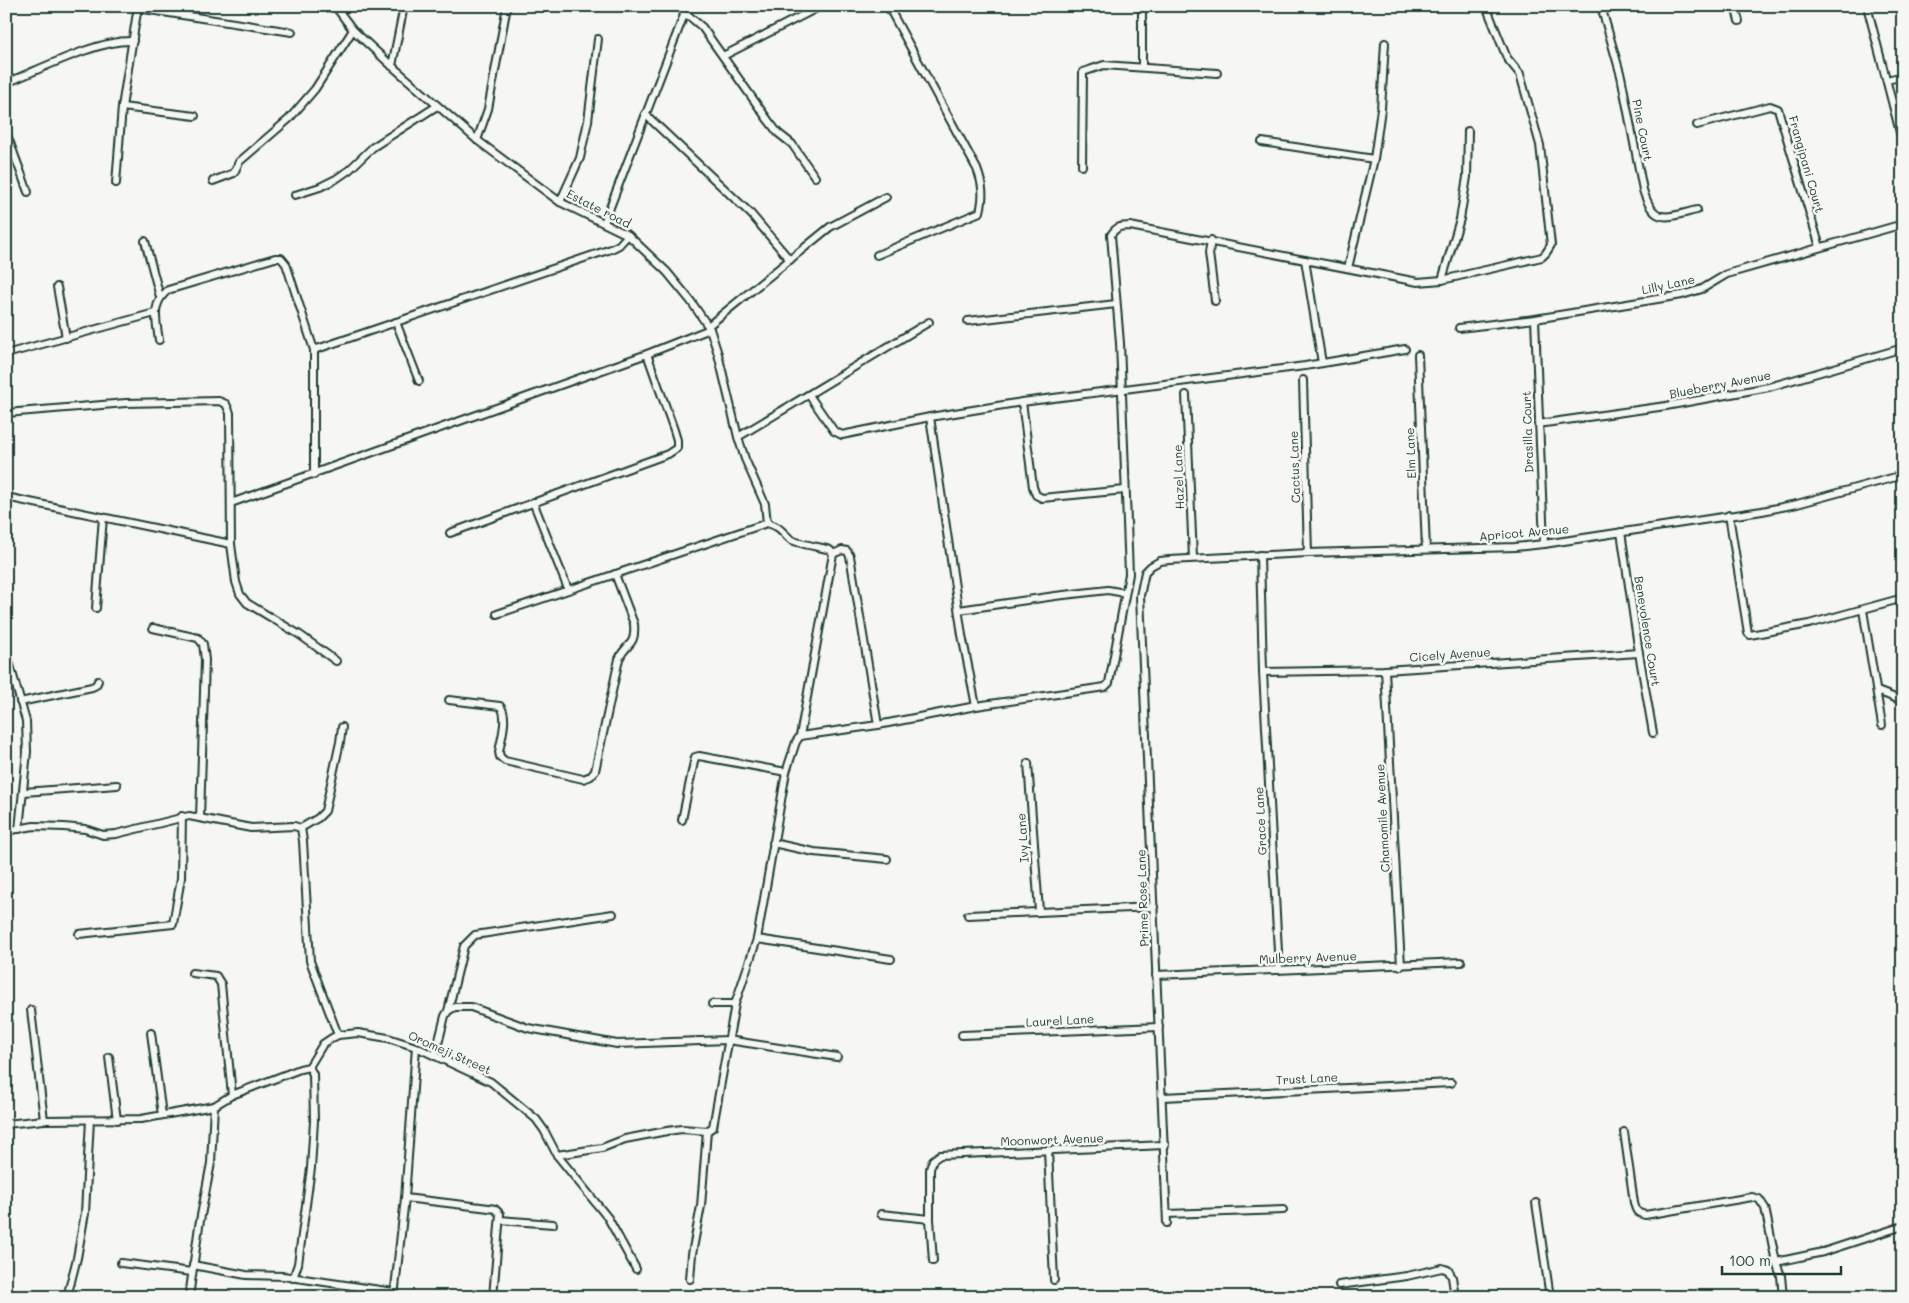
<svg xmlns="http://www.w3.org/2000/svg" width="1909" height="1303" font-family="Mali,sans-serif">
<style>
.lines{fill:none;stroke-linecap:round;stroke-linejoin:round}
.minor-casing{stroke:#1f3d34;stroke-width:10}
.minor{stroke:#f6f6f2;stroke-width:6}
.labels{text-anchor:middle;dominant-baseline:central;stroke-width:5;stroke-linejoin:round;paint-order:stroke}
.street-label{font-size:12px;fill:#1f3d34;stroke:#f6f6f2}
</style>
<rect width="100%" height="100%" fill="#f6f6f2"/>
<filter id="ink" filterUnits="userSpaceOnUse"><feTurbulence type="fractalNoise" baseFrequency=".02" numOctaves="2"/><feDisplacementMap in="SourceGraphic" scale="10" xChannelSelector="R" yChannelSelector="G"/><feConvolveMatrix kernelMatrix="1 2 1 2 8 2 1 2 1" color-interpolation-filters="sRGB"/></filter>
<g filter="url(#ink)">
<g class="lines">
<g class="minor-casing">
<g id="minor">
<polyline points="335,6 353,30 392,66 477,140 560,202 628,235 667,272 690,300 710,329 718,354 738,437 745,459 765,504 767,523"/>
<path d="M1601,6L1621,76L1643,190C1654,226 1667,217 1697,210"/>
<polyline points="1735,6 1739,21"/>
<polyline points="1867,6 1903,144"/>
<polyline points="137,8 292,32"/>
<polyline points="684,15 689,16 702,27 768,120 778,133 792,144 815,177"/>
<polyline points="723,56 821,6"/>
<polyline points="392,66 404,6"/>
<polyline points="1142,67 1142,6"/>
<polyline points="1887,80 1903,76"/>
<path d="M6,83C39,70 99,39 133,41"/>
<polyline points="122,107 195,116"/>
<polyline points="645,114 751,214 790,260"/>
<polyline points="1697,125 1770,106 1778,109 1820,247"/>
<polyline points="6,132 28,192"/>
<polyline points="477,140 488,109 507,6"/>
<polyline points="1262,142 1374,159"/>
<polyline points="1082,166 1083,72 1104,65 1217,73"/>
<polyline points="213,181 234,173 239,162 289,119 315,89 353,30"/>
<polyline points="116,183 122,107 138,6"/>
<polyline points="295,195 320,187 336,179 349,170 373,147 437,106"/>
<polyline points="560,202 580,158 588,121 598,39"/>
<polyline points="604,223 684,15 681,6"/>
<polyline points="1211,240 1209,253 1215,301"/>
<polyline points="145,241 160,297"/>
<path d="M877,255L980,212C984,196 983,185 977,169L888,6"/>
<polyline points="1305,260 1322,363"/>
<polyline points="1348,268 1374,159 1381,109 1385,43"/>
<polyline points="1442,280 1460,219 1467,177 1468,131"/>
<polyline points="57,287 66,338"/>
<polyline points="1535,319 1544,544"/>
<polyline points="968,321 1116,304"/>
<polyline points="396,322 419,381"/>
<polyline points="708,326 830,227 886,197"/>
<polyline points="1459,328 1535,319 1682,295 1702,289 1727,274 1903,224"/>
<path d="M159,340C156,320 151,304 168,290L275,258H281L286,264L314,350V475"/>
<polyline points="314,350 611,249 619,245 628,235"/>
<polyline points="6,354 155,313"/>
<polyline points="1418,355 1426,549"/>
<polyline points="1303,380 1308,553"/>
<polyline points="809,395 834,431 842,435 930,417 1022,402 1305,366 1405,349"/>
<polyline points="1186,395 1193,558"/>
<polyline points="1022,402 1033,487 1036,495 1042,498 1125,490"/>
<polyline points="6,413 126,403 219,401 226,404 230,413 231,544 236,582 240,594 247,603 300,635 336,661"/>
<polyline points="930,417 962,635 976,706"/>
<polyline points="1538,424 1666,406 1769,387 1903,348"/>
<polyline points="738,437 929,322"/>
<polyline points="6,497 231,544"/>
<polyline points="533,502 568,589"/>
<polyline points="231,503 647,354 710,329"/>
<polyline points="1729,515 1748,633 1750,635 1809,624 1903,598"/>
<polyline points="1621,532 1639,653 1653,733"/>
<polyline points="450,533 668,454 677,448 677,440 674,430 647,354"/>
<polyline points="833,554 842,550 847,551 850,556 878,725"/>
<polyline points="1260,555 1263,672 1279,970"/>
<polyline points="96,608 103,517"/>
<polyline points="959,610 1055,596 1108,590 1125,593"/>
<polyline points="1863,610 1882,725"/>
<path d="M497,614L767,523C781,527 781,531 790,539C797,544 821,547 830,550L833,554L800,736L796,742L786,772L757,939L735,1004L713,1127L707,1131L682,1129L667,1131L625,1139L602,1148L557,1155"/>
<polyline points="153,628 198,638 203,644 205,660 200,818"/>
<polyline points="6,651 26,721 27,752 19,829"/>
<polyline points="1385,670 1401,966"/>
<polyline points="1263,672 1385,670 1639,653"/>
<polyline points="1877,691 1903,701"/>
<path d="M449,700L500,706C509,716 501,739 499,752L500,757L505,761L583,779L591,776L595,771L619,659C626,642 636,648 634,624L615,574"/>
<polyline points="20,702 92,687 96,685 98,681"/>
<path d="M800,736L878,725L976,706L1105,687L1109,683L1129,574L1120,343L1111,235C1116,227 1120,226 1130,226L1418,282L1442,280L1542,257L1546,253L1551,245L1540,145L1520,74L1507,58L1488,11"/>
<polyline points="1028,763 1039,911"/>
<polyline points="24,792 117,785"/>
<polyline points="682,820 695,757 699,756 786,772"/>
<polyline points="301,828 318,818 325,811 340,742 342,727"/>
<polyline points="6,831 34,826 64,827 85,829 103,835 116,834 189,816 251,828 294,826 301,828 303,841 310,961 338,1035"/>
<polyline points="773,843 814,852 887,859"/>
<polyline points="968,915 1154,907"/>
<polyline points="79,934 173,924 181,878 182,816"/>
<polyline points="757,939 891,959"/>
<polyline points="192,973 216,976 221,984 232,1095"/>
<polyline points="1156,975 1461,962"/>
<polyline points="712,1004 735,1004"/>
<polyline points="31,1010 44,1120"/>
<polyline points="448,1011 455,1007 471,1007 528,1028 617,1044 728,1040 837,1057"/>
<polyline points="151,1033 162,1115"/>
<polyline points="962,1035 1159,1027"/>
<polyline points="435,1056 445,1016 448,1011 464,946 475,935 613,914"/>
<polyline points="109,1057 117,1120"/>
<polyline points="1163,1097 1451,1083"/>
<polyline points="6,1124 44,1120 141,1119 214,1106 232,1095 300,1069 309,1067 323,1044 332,1038 338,1035 358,1033 388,1038 416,1047 491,1082 536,1119 544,1130 557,1155 608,1218 636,1269"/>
<path d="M1624,1132L1634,1203C1636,1211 1637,1213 1645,1215L1752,1197L1759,1199L1765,1208L1776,1262L1781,1276L1783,1297"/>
<polyline points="1048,1150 1054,1280"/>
<polyline points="405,1198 489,1208 495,1209 500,1214 493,1297"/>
<polyline points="1536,1203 1550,1297"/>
<polyline points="881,1214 930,1219"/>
<polyline points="1167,1214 1283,1210"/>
<polyline points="500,1220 553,1224"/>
<polyline points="1167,1223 1140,596 1145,572 1151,566 1160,561 1169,560 1308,553 1515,547 1544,544 1762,511 1797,504 1903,475"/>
<polyline points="933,1261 930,1219 930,1169 933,1160 940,1155 1165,1145"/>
<polyline points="1776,1262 1823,1252 1900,1227"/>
<polyline points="121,1263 192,1272"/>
<polyline points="193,1265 246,1275 283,1276 394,1292"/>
<polyline points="293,1278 298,1264 311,1168 314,1121 313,1074 309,1067"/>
<polyline points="690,1279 692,1254 701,1206 707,1131"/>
<polyline points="1339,1285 1407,1276 1442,1268 1448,1270 1452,1277 1455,1297"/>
<polyline points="6,1292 8,1297"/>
<polyline points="67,1297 77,1258 85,1213 90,1120"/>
<polyline points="189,1297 199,1226 211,1163 214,1106"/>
<polyline points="394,1297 405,1198 416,1047"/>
</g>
</g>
<use href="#minor" class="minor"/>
</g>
</g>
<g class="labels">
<g class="street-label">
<text transform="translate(1643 130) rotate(79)">Pine Court</text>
<text transform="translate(1807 164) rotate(74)">Frangipani Court</text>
<text transform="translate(599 208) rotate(27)">Estate road</text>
<text transform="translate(1668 284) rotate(-12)">Lilly Lane</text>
<text transform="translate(1720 384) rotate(-11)">Blueberry Avenue</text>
<text transform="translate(1527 432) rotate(-92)">Drasilla Court</text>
<text transform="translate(1410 453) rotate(-92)">Elm Lane</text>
<text transform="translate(1294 467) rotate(-92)">Cactus Lane</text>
<text transform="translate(1178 477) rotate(-92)">Hazel Lane</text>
<text transform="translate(1524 532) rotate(-5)">Apricot Avenue</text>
<text transform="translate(1648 631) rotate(81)">Benevolence Court</text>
<text transform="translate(1450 654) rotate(-4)">Cicely Avenue</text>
<text transform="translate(1382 818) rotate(-93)">Chamomile Avenue</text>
<text transform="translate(1260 821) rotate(-93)">Grace Lane</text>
<text transform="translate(1022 838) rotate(-94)">Ivy Lane</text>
<text transform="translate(1142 898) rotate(-92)">Prime Rose Lane</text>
<text transform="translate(1308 957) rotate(-2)">Mulberry Avenue</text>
<text transform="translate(1060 1020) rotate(-3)">Laurel Lane</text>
<text transform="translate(450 1052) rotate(24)">Oromeji Street</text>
<text transform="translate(1307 1078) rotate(-3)">Trust Lane</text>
<text transform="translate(1052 1139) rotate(-2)">Moonwort Avenue</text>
</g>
</g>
<rect width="1909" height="1303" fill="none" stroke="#f6f6f2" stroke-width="25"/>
<rect x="12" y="12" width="1884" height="1278" fill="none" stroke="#1f3d34" stroke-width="2" filter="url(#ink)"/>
<path d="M1722 1266v8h119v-8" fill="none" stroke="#1f3d34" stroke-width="2.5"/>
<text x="1729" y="1266" font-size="15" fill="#1f3d34" stroke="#f6f6f2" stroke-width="4" paint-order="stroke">100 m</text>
</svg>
